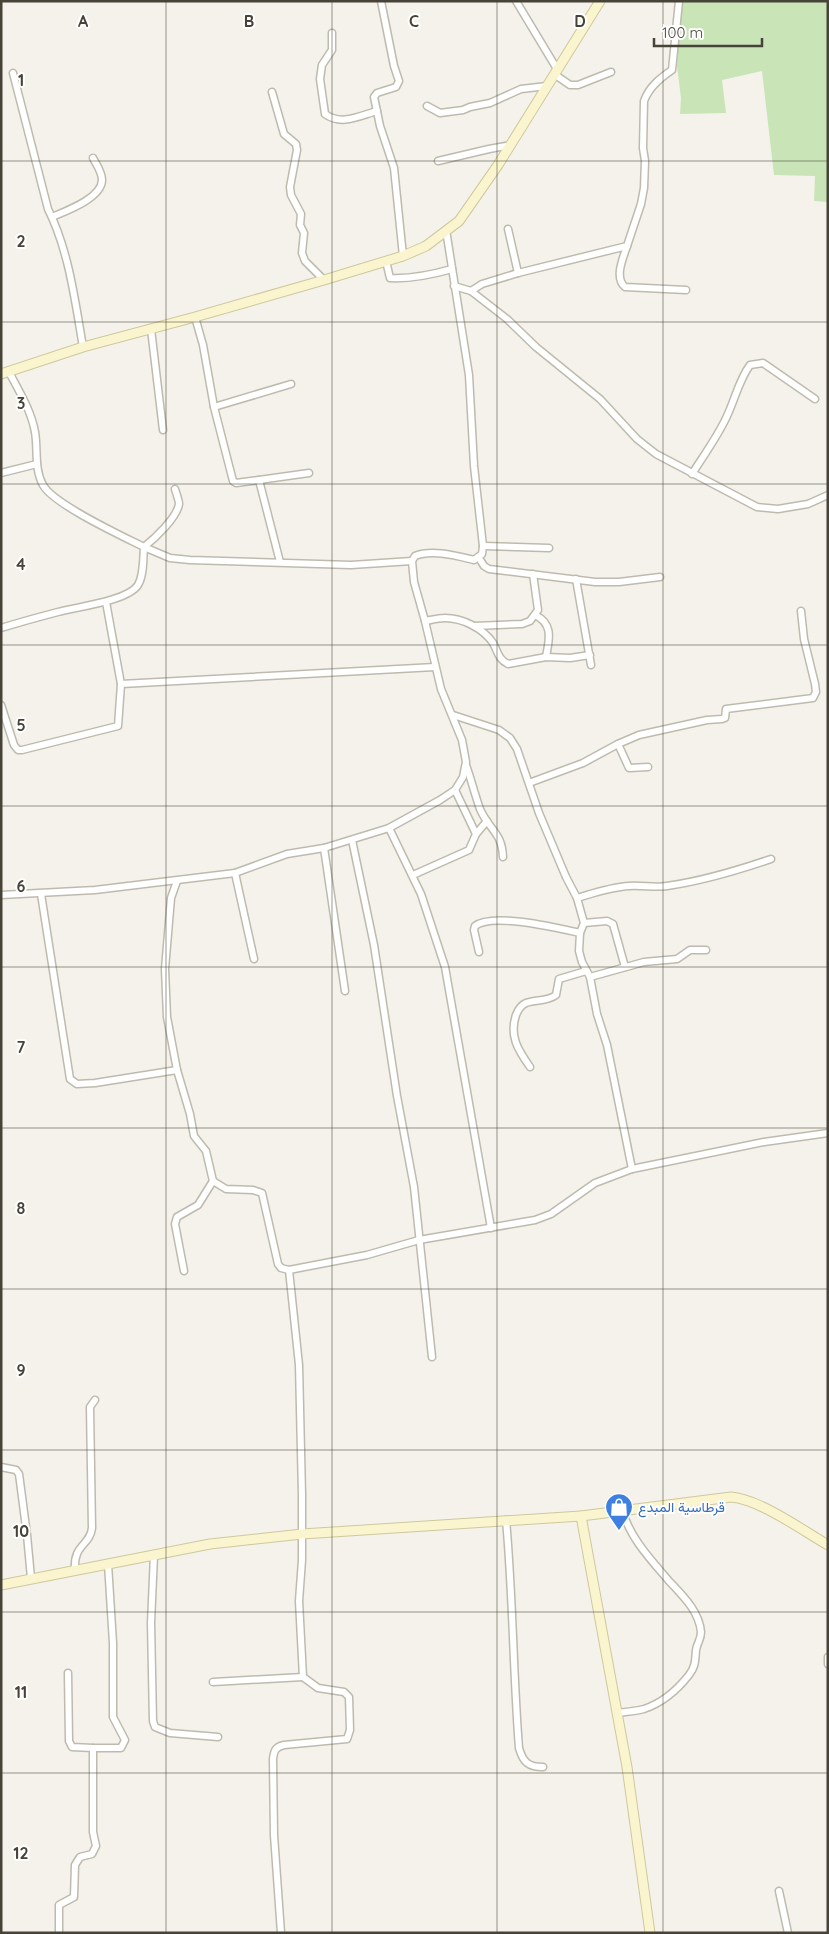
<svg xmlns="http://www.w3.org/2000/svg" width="829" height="1934" font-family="Quicksand,Vazirmatn,sans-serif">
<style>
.green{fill:#c9e4b7}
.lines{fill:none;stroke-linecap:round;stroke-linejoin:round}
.street-casing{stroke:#bebbae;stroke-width:9}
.secondary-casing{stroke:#cfc89e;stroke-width:11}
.street{stroke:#fff;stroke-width:6}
.secondary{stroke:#faf5ce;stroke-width:9}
.grid{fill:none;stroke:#474339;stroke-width:1;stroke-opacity:0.55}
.labels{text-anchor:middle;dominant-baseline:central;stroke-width:4;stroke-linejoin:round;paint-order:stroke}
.shop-label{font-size:14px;fill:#366cbe;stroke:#fff;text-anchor:start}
.grid-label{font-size:16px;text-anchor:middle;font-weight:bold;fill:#474339;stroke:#fff;stroke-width:4;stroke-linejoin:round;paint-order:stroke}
</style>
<rect width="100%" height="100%" fill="#f4f2ea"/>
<polygon class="green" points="681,1 828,1 828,202 814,201 815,176 774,175 762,71 722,80 726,113 680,114 681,98 677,66"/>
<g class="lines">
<g class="street-casing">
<g id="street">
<polyline points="381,1 394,66 399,81 396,87 377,93 374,97 380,126 394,168 403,256"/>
<polyline points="516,1 557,69"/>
<path d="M332,33V50L322,65L320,79L325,114C341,126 359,116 377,111"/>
<path d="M13,73L48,209C69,251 75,301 83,347"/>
<polyline points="554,74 570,85 578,85 611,72"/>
<polyline points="272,92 284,134 296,144 297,150 290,187 291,195 301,214 300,225 304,233 302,253 305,261 324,280"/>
<polyline points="427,106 440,113 463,110 470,107 490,103 521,89 547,86"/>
<polyline points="438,161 489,149 511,145"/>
<path d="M52,217C66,211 102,198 102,180C102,172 96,164 93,158"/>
<polyline points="508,229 518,273"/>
<path d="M627,246C623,258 614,278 625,287L686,290"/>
<path d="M386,261L390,278C412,279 431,275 452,269"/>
<polyline points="454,286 471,291 507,319 536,347 600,399 637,439 656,454 757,507 778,509 808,504 828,495"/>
<path d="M471,291L482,284L518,273L627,246L641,204L644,188L645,161L643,148L644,101C649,87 660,78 672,70L679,1"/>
<polyline points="195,317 203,345 214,407 233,481 236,483 259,480 280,562"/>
<polyline points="151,329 163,430"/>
<polyline points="214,407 291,384"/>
<polyline points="1,473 37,464"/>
<path d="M692,474C704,455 718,436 727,416C735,399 739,380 750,365L763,363L815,399"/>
<polyline points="259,480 309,473"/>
<polyline points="483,546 549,548"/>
<polyline points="144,547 170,558 190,560 351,565 412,561"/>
<path d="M144,547C154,539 177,518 179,504C179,500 176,493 175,489"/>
<polyline points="479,558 484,566 489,569 595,582 619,582 660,577"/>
<polyline points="576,579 591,665"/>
<path d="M535,615C554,624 549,640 546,657"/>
<path d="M425,621C431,620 438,618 445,618C462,618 483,628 493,643C498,652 498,659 508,664L546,657L570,658L590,655"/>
<polyline points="474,626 522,624 530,621 538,610 533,574"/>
<path d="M1,628C20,622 39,617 58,612C76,607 128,601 138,585C144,575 143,559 144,547C122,536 53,504 43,485C34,469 38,449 35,432C31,410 19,391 9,372"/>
<polyline points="121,684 435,667"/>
<polyline points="1,705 14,745 18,750 22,750 118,726 121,684 106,602"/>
<polyline points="453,715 499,730 510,738 517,749 539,813 566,877 577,898 584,923 580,933 579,951 582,962 590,977 597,1014 607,1045 632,1169"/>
<polyline points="618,744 629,768 648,767"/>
<path d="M466,765C471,779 475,795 480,809C489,830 502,832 503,857"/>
<polyline points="529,783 583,763 618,744 639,735 707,720 722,719 725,718 726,709 813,698 816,692 815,684 804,639 801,611"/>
<polyline points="389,828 421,894 445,967 491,1228"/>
<polyline points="476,834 487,821"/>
<polyline points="352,840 374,945 397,1096 414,1187 432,1357"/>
<polyline points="324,848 345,991"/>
<polyline points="235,873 254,959"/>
<polyline points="413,875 469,850 476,834 455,790"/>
<path d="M177,881L171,898L165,969L167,1017L177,1070L190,1114L194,1136L206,1151L213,1181L226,1189L253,1190L262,1193L278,1264L281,1268L289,1270L299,1365L302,1495V1560L299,1601L303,1677L318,1688L344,1692L349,1697L350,1730L347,1739L284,1745C275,1747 274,1751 273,1759L274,1835L281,1933"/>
<polyline points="41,894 70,1079 77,1084 95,1083 177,1070"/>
<path d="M1,895L95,890L235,873L287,854L324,848L389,828L440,800L455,790L463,777L466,762L462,740L441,689L425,621L414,582L412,561L415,556C432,549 457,556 474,560L482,554L483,546L474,466L469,375L446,230"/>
<path d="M577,898C594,893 611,887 629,886C642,885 655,888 667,886C703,881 736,871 771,859"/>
<polyline points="584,923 607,921 613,924 625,967"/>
<path d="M479,952L474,930L475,926C492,912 558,928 580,933"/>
<polyline points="590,977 644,962 677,959 690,950 706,950"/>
<path d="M530,1067C518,1050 509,1036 516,1015C518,1010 521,1005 526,1003C536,999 547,1002 556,995L559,979L586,971"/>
<polyline points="289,1270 367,1255 419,1240 535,1220 551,1214 595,1183 632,1169 764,1142 828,1133"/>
<polyline points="184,1271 175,1224 177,1217 198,1205 213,1181"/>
<polyline points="1,1467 16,1470 19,1474 27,1535 31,1578"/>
<path d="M506,1520C513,1596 513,1672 519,1748C523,1762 528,1767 543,1767"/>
<polyline points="154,1555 151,1623 153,1721 155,1727 170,1733 218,1737"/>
<path d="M75,1570C73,1544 90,1546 92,1528L90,1407L95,1400"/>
<polyline points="828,1657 828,1664"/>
<polyline points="68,1673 69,1741 72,1747 93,1748"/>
<polyline points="213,1682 303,1677"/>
<path d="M617,1713C626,1712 636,1711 644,1709C662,1703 678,1689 689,1675C696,1666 695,1660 696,1650C697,1643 701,1640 701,1632C699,1611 683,1596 669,1581C652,1561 630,1538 623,1512"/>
<polyline points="779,1891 788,1933"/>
<polyline points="59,1933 59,1905 74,1897 75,1865 80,1857 92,1854 96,1846 93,1832 93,1748 121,1748 125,1740 113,1717 113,1643 108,1564"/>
</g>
</g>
<g class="secondary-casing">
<g id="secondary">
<polyline points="1,374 83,347 195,317 324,280 403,256 426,246 459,221 498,165 600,1"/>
<polyline points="581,1516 627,1767 650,1933"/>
<path d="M1,1585L210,1544L302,1534L581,1516L731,1497C759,1499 802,1530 828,1545"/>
</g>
</g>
<use href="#street" class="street"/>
<use href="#secondary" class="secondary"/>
</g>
<path class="grid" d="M166,1V1933M332,1V1933M497,1V1933M663,1V1933M1,161H828M1,322H828M1,484H828M1,645H828M1,806H828M1,967H828M1,1128H828M1,1289H828M1,1450H828M1,1612H828M1,1773H828"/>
<defs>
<g id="shop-pin" transform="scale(1.4375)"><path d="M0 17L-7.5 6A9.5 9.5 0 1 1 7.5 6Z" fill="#3f7fe0" stroke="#fff"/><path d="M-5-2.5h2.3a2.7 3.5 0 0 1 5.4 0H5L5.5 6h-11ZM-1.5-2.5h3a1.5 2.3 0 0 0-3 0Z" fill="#fff"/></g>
</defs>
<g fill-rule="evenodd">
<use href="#shop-pin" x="619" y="1507"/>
</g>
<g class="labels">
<g class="shop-label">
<text x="638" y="1507">قرطاسية المبدع</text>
</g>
</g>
<g class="grid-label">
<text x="83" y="27">A</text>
<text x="249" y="27">B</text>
<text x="414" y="27">C</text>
<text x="580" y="27">D</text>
<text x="21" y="86">1</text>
<text x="21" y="247">2</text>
<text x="21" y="409">3</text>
<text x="21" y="570">4</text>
<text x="21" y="731">5</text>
<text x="21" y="892">6</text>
<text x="21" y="1053">7</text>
<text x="21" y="1214">8</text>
<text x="21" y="1376">9</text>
<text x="21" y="1537">10</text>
<text x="21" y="1698">11</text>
<text x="21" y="1859">12</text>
</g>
<rect width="829" height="1934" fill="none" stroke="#474339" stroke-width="5"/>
<path d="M654 38v8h108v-8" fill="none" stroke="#474339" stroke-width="2.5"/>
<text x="662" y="38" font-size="15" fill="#474339" stroke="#ffffff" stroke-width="4" paint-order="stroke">100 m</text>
</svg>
